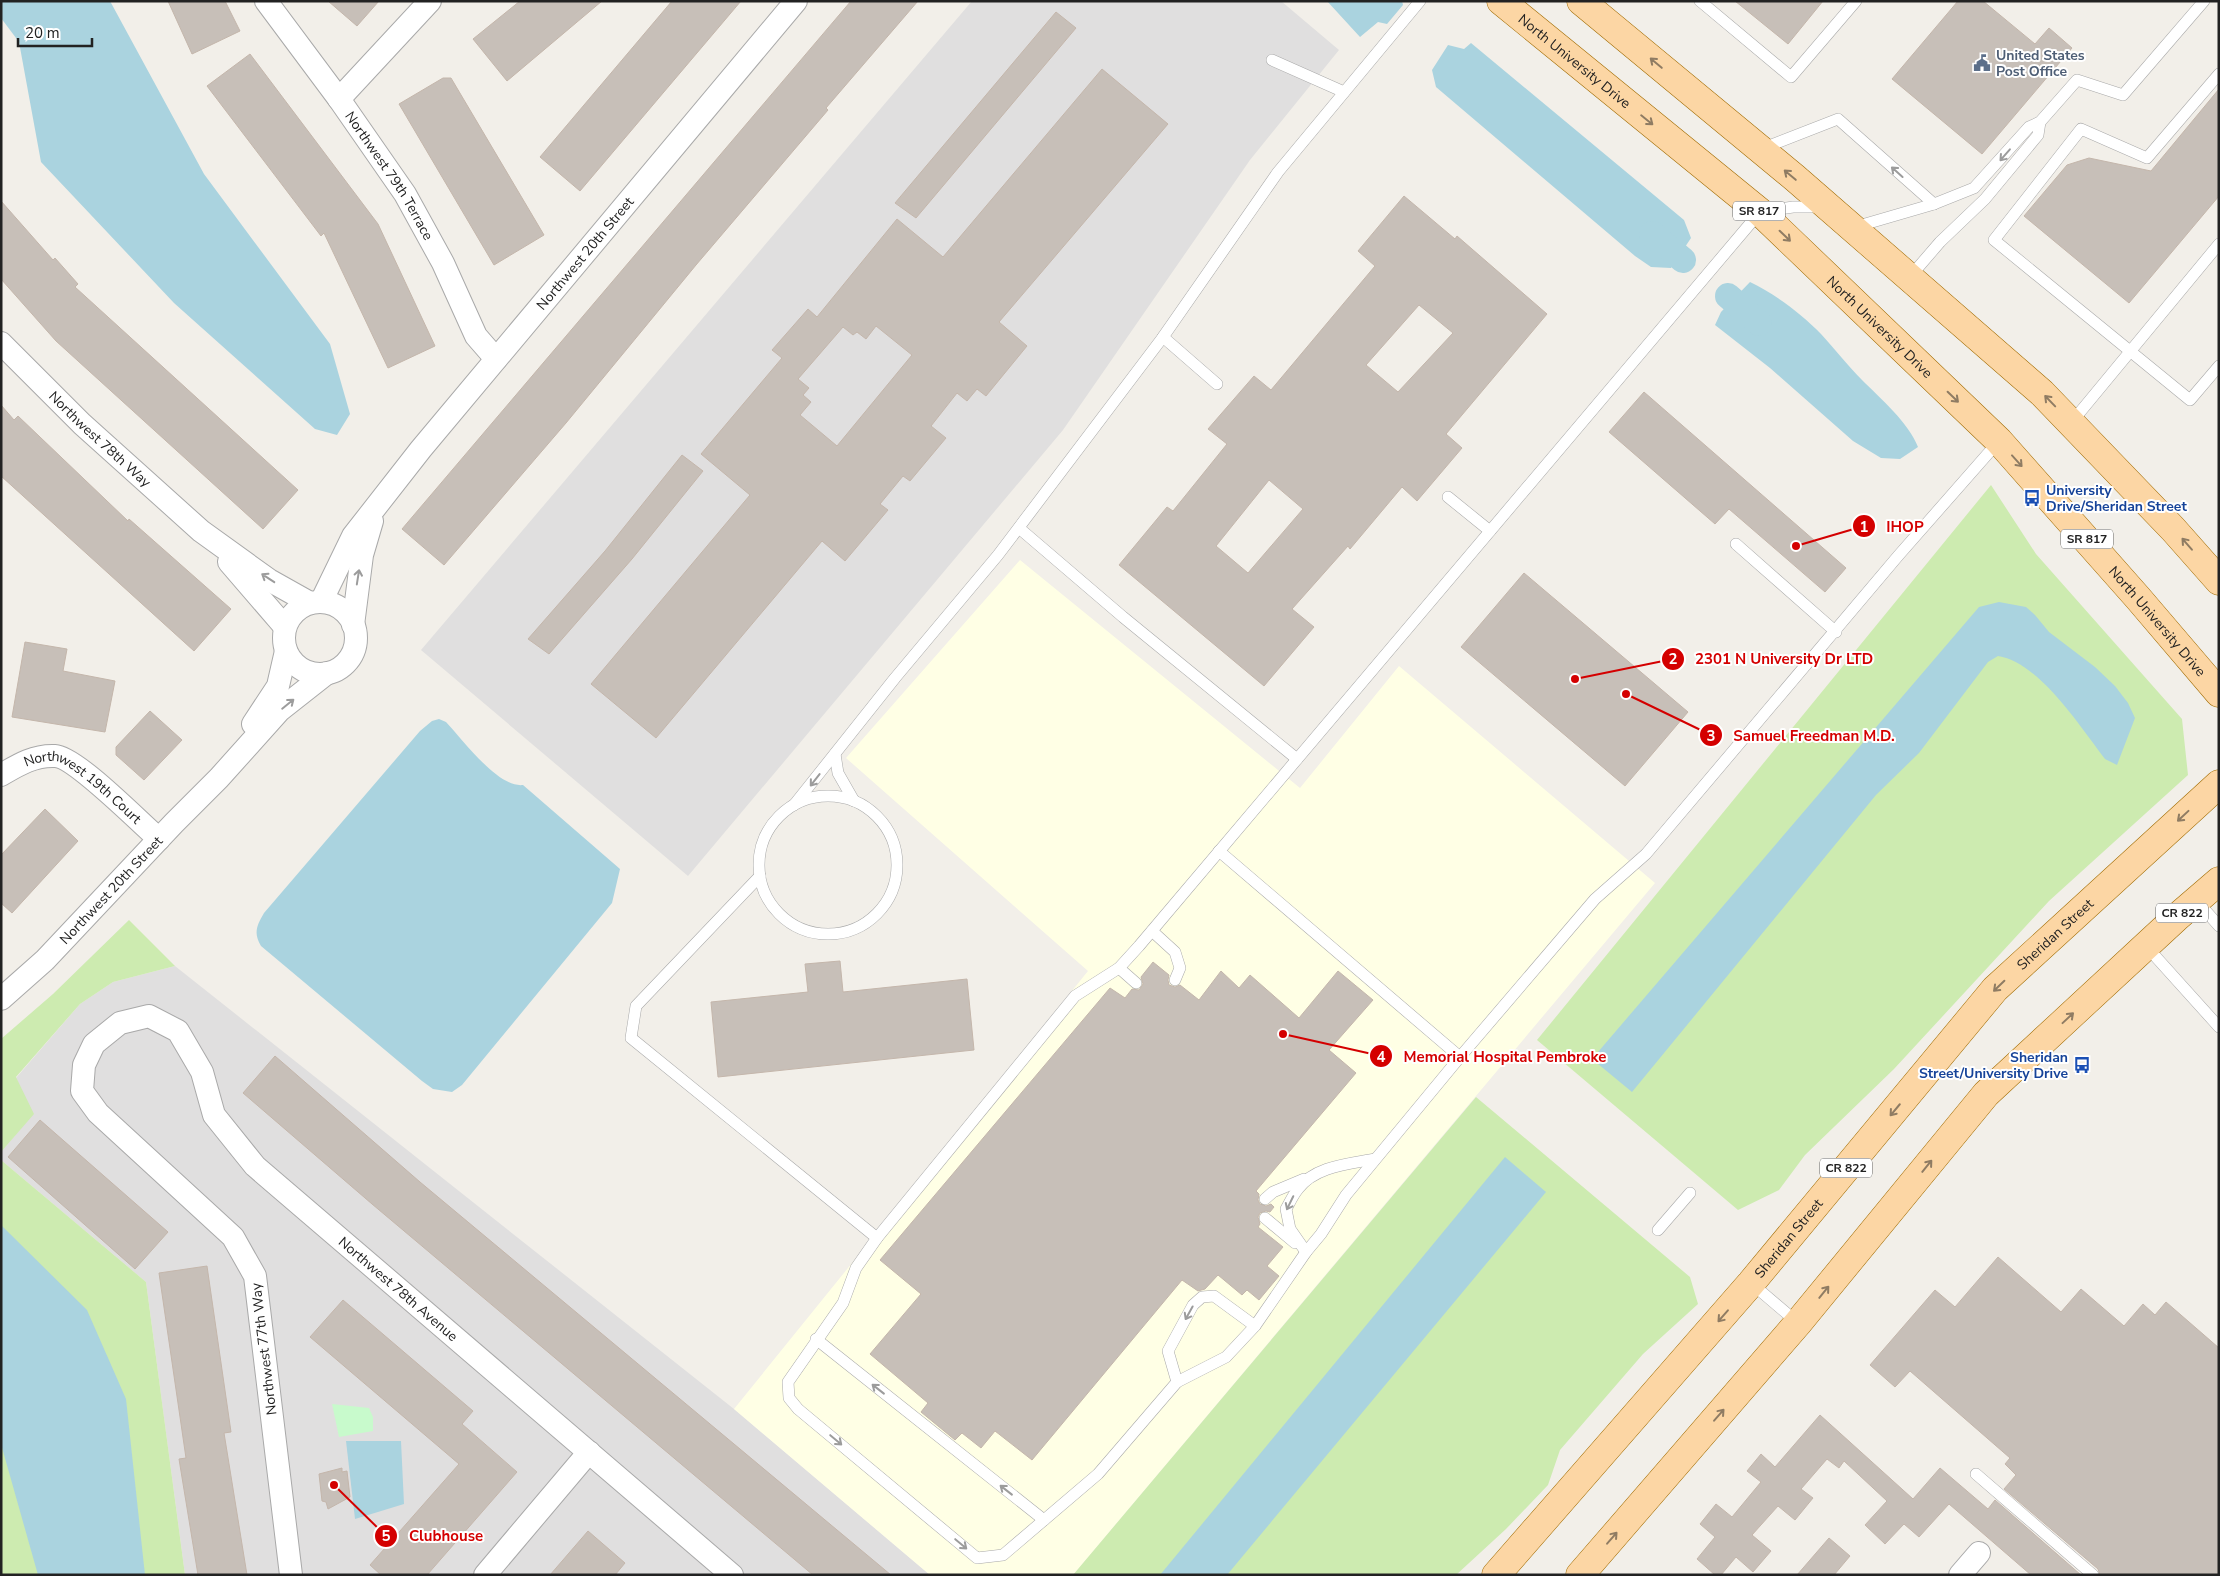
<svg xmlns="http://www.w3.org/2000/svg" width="2220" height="1576" font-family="'Nunito Sans',sans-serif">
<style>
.residential{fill:#e0dfdf}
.education{fill:#ffffe5}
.grass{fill:#cdebb0}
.park{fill:#c8facc}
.water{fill:#aad3df}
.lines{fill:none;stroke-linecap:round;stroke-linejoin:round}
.canal{stroke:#aad3df;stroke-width:26}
.building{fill:#c7bfb8;stroke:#c4b6ab;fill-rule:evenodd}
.service-casing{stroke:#a9a9a9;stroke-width:12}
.minor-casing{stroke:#a9a9a9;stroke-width:24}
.primary-casing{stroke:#a06b00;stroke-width:29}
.service{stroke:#fff;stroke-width:11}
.minor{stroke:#fff;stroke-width:22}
.primary{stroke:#fcd6a4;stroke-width:28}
.oneway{stroke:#8f7c63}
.oneway2{stroke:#9c9c9c}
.labels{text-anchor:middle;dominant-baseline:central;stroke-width:4;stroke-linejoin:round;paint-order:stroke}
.shield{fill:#fff;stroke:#646464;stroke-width:1}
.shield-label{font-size:12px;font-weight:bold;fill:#222}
.service-label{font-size:14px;font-weight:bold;fill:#4e5e75;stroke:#fff;text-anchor:start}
.street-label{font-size:14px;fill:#222;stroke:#fff}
.transit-label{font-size:14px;font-weight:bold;fill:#164399;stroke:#fff;text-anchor:start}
.leader{fill:none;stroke:#d40000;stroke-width:2}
.callout-dot{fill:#d40000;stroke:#fff;stroke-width:2}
.mark-label{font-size:15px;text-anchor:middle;font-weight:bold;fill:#fff}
.callout-label{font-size:15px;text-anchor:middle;font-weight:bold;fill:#d40000;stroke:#fff;stroke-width:4;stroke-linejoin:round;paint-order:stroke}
</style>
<rect width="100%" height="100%" fill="#f2efe9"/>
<g class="residential">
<polygon points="972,1 1281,1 1339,50 1250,160 1063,430 688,876 421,650"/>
<polygon points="175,966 734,1409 930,1575 185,1575 146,1282 1,1160 1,1152 33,1114 16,1078 80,1004 113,982"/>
</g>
<polygon class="education" points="1020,560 1300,788 1399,666 1655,883 1073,1575 930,1575 734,1409 1088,971 846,758"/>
<g class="grass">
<polygon points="1991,485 2036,554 2182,719 2188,775 2049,901 1894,1069 1805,1155 1779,1190 1738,1210 1537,1040"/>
<polygon points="129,920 175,966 113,982 80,1004 16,1077 34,1114 1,1152 1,1039 53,994"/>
<polygon points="1476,1097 1690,1277 1698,1304 1643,1354 1560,1450 1548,1485 1506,1529 1456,1575 1073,1575"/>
<polygon points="1,1160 146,1282 185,1575 1,1575"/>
</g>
<polygon class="park" points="332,1404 369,1408 373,1417 373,1431 339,1437"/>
<g class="water">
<polygon points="1,1 110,1 204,174 330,344 350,414 337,435 315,429 174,303 41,162 19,42 1,18"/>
<polygon points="1327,1 1402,1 1403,5 1387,24 1378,22 1360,37"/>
<polygon points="1471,43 1684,220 1691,238 1671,268 1651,267 1635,256 1436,87 1432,70 1448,45 1464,49"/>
<path d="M1750,282C1775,294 1802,314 1821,334C1835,349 1847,365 1862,380C1880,398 1909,423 1918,447L1900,459L1881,458L1853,441L1770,368L1715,325L1721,312Z"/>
<path d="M1999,602L2026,607L2035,615L2049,632L2095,667L2115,686L2128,703L2135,718L2117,765L2105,759C2081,728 2039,662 1998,656L1988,662L1919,753L1876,795L1632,1092L1592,1059L1979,607Z"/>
<path d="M439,719L446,722C463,740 498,788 523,785L620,869L612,903L462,1085L452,1092L433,1089L422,1081L261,946C253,933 257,925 264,913L420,731L432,721Z"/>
<polygon points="1505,1157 1546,1192 1227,1575 1160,1575"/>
<polygon points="1,1225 87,1310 126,1399 145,1575 38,1575 1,1444"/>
<polygon points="346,1441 401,1441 404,1504 355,1519"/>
</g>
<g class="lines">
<g class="canal">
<polyline points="1652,234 1683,260"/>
<polyline points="1728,296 1759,323"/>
</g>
</g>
<g class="building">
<polygon points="168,1 225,1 240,31 192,54"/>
<polygon points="328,1 379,1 357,26"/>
<polygon points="520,1 602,1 507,81 473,39"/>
<polygon points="672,1 741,1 580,191 540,157"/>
<polygon points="851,1 918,1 826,108 828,110 696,265 566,423 444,565 402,529"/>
<polygon points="1735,1 1823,1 1788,44"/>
<polygon points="1958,1 1983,1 2035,44 2049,28 2072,48 1982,154 1892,79"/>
<polygon points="1056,12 1076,28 916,218 895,203"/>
<polygon points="250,54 378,224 435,346 388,368 324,233 321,236 207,86"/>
<path d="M1102,69L1168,124L999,322L1027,346L986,396L977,389L967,401L957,393L931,426L946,438L910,481L903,476L880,504L888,510L845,561L822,541L656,738L591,684L750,495L701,454L782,358L772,350L808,309L817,317L897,219L943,257ZM876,326L912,355L837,446L800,415L811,402L803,395L809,388L798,379L843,327L853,335L857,332L866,339Z"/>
<polygon points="443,78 451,78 544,235 494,265 399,104"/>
<polygon points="2219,89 2219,196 2129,303 2024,216 2067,165 2089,158 2151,171"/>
<path d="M1404,196L1455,239L1457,236L1547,314L1446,434L1462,448L1417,501L1402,487L1350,549L1348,546L1292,609L1314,627L1264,686L1119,565L1167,507L1173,511L1227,444L1208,429L1254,376L1271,390L1375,266L1358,251ZM1419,305L1453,333L1398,392L1366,365ZM1269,480L1303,509L1248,573L1216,546Z"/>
<polygon points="1,201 53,260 55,258 78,284 75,287 298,490 263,529 56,341 1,279"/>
<polygon points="1644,392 1846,568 1825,592 1729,509 1715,524 1609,432"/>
<polygon points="1,405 14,420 18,416 128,521 129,519 231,609 194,651 1,476"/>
<polygon points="682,455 703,471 632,559 549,654 528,639 605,551"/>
<polygon points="1524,573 1688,712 1625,786 1461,647"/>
<polygon points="25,642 67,649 63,671 115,681 105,732 12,717"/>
<polygon points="150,711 182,740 144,780 116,755 116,747"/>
<polygon points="45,809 78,841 12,913 1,903 1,855"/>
<polygon points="840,961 843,992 967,979 974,1050 718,1077 711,1002 808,992 805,964"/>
<polygon points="1153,962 1169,975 1168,980 1169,985 1175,987 1180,985 1199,1000 1221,971 1239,988 1250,975 1299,1018 1338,971 1373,1000 1329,1050 1356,1073 1256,1191 1259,1194 1258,1200 1260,1204 1266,1206 1271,1204 1274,1207 1270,1212 1266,1211 1260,1213 1258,1217 1260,1224 1258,1227 1283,1247 1267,1266 1279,1276 1259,1300 1247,1290 1242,1295 1218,1275 1205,1289 1198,1291 1182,1280 1032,1460 995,1431 981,1448 962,1433 955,1440 921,1412 928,1403 870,1354 921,1294 880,1260 1110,988 1125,998 1132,989 1139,990 1143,984 1141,977"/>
<polygon points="275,1056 420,1182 891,1575 813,1575 372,1204 243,1093"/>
<polygon points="40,1120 168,1232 135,1269 8,1157"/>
<polygon points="1998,1257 2061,1312 2081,1289 2124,1326 2143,1304 2155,1315 2166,1302 2219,1348 2219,1575 2100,1575 2098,1569 2004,1489 2016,1475 2005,1464 2010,1458 1910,1371 1895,1387 1870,1365 1935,1290 1955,1307"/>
<polygon points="207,1266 231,1432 224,1433 247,1575 198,1575 179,1459 186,1458 159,1273"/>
<polygon points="343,1300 473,1411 462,1424 517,1472 427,1575 381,1575 370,1565 459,1464 310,1337"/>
<polygon points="1820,1415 1913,1499 1940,1468 1988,1509 1995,1500 2081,1575 2031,1575 1949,1504 1919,1537 1904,1524 1885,1544 1865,1525 1887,1501 1844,1461 1839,1468 1827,1459 1801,1489 1813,1498 1795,1520 1778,1506 1752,1535 1771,1551 1753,1572 1736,1557 1721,1575 1715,1575 1697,1559 1715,1537 1700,1524 1716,1504 1732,1517 1761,1482 1747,1471 1761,1454 1775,1467"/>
<polygon points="342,1468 342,1472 347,1471 350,1497 328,1509 326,1502 322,1501 319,1474"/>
<polygon points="588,1531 625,1563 615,1575 550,1575"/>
<polygon points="1829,1538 1850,1556 1834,1575 1797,1575"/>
</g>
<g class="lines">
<g class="service-casing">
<g id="service">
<polyline points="1700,1 1791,77 1856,1"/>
<polyline points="1272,60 1344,92"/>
<polyline points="2219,74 2147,158 2081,129 1994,240 2190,400 2219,366"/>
<polyline points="1761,149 1838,119 1934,204"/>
<polyline points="1822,207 1793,207 1760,212 1139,946 1119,968 1075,996 877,1238 856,1268 843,1303 788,1382 789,1398 798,1409 977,1558 1003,1555 1098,1474 1177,1382 1226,1357 1255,1326 1306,1252 1321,1234 1346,1195 1460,1057 1595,899 1646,854 1898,556 1999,441"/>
<polyline points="1855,227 1934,204 1974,188 2029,127 2040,122 2077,80 2123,95 2204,1"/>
<polyline points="1909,278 1940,242 1985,199 2038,135 2040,122"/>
<polyline points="1163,337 1217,384"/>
<polyline points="2071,423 2219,244"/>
<polyline points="1448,497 1490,531"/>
<polyline points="1019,528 1123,617 1297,759"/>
<polyline points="1736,544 1836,632"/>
<polyline points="835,754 838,773 854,801"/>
<circle cx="828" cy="865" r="69"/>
<polyline points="794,805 895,678 998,555 1163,337 1278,172 1420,1"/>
<polyline points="1219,851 1460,1057"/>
<polyline points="760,876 636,1006 631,1038 877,1238"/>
<polyline points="2196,900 2219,926"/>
<polyline points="1152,931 1175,952 1180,968 1175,980"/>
<polyline points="2146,946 2219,1027"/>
<polyline points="1119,968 1136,983"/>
<polyline points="1265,1199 1273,1192 1304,1179"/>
<polyline points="1265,1218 1295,1243"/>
<polyline points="1658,1230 1690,1193"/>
<path d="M1306,1252L1290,1229L1286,1209C1290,1202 1293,1195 1298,1189C1315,1166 1349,1164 1375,1159"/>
<polyline points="1751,1283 1798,1323"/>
<polyline points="816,1339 1044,1520"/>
<polyline points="1177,1382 1168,1351 1193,1305 1202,1297 1214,1296 1255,1326"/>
<polyline points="1976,1474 2093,1575"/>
</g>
</g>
<g class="minor-casing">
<g id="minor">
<path id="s1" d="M266,1L339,99L405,194L443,263L476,336L496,359"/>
<polyline points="339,99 430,1"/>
<path id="s2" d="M1,343L82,424L201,531L269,580L310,603"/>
<polyline points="229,562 285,627"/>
<path id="s3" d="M321,602L353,536L421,449L796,1"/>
<circle cx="320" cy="638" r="36"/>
<polyline points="353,625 362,555 372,521"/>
<polyline points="253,724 278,686 286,651"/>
<path id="s4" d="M1,775C18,765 34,755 55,756C76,757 140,823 159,839"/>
<path id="s5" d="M1,999L45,960L174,823L219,778L280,710L327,673"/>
<path id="s6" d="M291,1575L255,1276L233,1237L98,1113L82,1091L84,1065L94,1044L120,1023L149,1016L178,1031L202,1072L214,1115L255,1166L732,1575"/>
<polyline points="485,1575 589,1452"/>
<polyline points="1960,1575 1979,1553"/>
</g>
</g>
<g class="primary-casing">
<g id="primary">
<path id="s7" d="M1501,1L1760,212L1999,441L2138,598L2219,693"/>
<polyline points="1581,1 1795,178 2042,393 2173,529 2219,581"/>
<path id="s8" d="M1496,1575L1751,1283L1995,989L2219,784"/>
<polyline points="1580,1575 1798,1323 1986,1094 2176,918 2219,881"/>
</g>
</g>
<use href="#service" class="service"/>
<use href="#minor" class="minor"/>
<use href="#primary" class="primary"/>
</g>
<defs><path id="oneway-shaft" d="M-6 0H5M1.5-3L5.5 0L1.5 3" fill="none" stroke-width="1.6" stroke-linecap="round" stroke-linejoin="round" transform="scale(1.25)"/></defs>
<g class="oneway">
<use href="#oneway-shaft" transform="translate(1656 63) rotate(-140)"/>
<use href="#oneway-shaft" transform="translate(1647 120) rotate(39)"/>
<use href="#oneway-shaft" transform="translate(1790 175) rotate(-140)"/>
<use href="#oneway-shaft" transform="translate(1785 236) rotate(44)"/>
<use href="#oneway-shaft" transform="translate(1953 397) rotate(44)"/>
<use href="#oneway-shaft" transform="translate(2050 401) rotate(-134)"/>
<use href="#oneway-shaft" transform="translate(2017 461) rotate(48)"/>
<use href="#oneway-shaft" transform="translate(2187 544) rotate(-131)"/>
<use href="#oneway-shaft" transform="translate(2183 816) rotate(137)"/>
<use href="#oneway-shaft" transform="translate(1999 986) rotate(136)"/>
<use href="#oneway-shaft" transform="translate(2068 1018) rotate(-43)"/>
<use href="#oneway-shaft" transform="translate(1895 1110) rotate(130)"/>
<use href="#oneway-shaft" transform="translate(1927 1166) rotate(-51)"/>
<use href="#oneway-shaft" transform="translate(1824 1292) rotate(-51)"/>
<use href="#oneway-shaft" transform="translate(1723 1316) rotate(131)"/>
<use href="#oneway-shaft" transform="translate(1719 1415) rotate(-49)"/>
<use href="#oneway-shaft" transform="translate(1612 1538) rotate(-49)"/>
</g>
<g class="oneway2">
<use href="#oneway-shaft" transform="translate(2005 155) rotate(131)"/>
<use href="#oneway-shaft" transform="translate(1897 172) rotate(-138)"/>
<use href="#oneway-shaft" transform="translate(358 577) rotate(-81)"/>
<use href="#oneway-shaft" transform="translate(268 578) rotate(-147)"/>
<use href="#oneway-shaft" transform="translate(288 704) rotate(-39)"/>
<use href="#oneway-shaft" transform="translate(815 780) rotate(128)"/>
<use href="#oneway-shaft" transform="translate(1290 1203) rotate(116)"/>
<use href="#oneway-shaft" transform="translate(1189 1313) rotate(119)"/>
<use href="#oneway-shaft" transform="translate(878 1389) rotate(-142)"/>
<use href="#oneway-shaft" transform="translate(836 1440) rotate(40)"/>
<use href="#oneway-shaft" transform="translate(1006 1490) rotate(-142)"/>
<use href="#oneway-shaft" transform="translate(961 1544) rotate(40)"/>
</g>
<defs>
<g id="civic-bare" transform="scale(1.35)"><path d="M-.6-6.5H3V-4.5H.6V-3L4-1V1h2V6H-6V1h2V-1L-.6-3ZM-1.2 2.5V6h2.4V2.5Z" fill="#5c6f8a" stroke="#fff" stroke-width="2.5" paint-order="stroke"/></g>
<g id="bus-bare" transform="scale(1.35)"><path d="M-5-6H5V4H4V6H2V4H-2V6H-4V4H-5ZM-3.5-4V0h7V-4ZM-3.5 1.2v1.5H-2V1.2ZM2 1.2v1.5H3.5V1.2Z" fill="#1a4fb4" stroke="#fff" stroke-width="2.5" paint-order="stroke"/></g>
</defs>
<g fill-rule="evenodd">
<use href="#civic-bare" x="1982" y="63"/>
<use href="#bus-bare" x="2032" y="498"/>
<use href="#bus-bare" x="2082" y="1065"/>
</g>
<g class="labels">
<g class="shield">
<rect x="1733" y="201.5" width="52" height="19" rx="4"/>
<rect x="2061" y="529.5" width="52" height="19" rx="4"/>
<rect x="2156" y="903.5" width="52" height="19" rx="4"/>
<rect x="1820" y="1158.5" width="52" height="19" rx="4"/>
</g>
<g class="shield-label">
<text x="1759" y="211">SR 817</text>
<text x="2087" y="539">SR 817</text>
<text x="2182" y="913">CR 822</text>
<text x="1846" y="1168">CR 822</text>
</g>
<g class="service-label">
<text x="1996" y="55">United States<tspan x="1996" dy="16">Post Office</tspan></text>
</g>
<g class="street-label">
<text stroke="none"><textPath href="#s7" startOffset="95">North University Drive</textPath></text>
<text stroke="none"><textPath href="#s1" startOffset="214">Northwest 79th Terrace</textPath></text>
<text stroke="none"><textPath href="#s3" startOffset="439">Northwest 20th Street</textPath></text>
<text stroke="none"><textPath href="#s7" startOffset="500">North University Drive</textPath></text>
<text stroke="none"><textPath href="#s2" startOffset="138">Northwest 78th Way</textPath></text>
<text stroke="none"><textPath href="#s7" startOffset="905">North University Drive</textPath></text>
<text stroke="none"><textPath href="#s4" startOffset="96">Northwest 19th Court</textPath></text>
<text stroke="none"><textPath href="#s5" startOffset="155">Northwest 20th Street</textPath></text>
<text stroke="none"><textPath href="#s8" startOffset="851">Sheridan Street</textPath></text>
<text stroke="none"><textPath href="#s8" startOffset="446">Sheridan Street</textPath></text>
<text stroke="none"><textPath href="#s6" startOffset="1048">Northwest 78th Avenue</textPath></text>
<text transform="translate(264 1349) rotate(-97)">Northwest 77th Way</text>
</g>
<g class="transit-label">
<text x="2046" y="490">University<tspan x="2046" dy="16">Drive/Sheridan Street</tspan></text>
<text x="2068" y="1057" text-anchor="end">Sheridan<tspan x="2068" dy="16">Street/University Drive</tspan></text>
</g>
</g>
<path class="leader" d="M1796 546L1864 526M1575 679L1673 659M1626 694L1711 735M1283 1034L1381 1056M334 1485L386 1536"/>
<g class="callout-dot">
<circle cx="1796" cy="546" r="5"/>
<circle cx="1575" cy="679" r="5"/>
<circle cx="1626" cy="694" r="5"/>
<circle cx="1283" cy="1034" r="5"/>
<circle cx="334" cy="1485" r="5"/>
<circle cx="1864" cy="526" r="12"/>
<circle cx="1673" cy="659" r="12"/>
<circle cx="1711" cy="735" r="12"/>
<circle cx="1381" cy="1056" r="12"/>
<circle cx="386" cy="1536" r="12"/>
</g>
<g class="mark-label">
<text x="1864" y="532">1</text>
<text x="1673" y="664">2</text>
<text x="1711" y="741">3</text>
<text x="1381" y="1062">4</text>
<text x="386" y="1541">5</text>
</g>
<g class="callout-label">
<text x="1905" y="532">IHOP</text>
<text x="1784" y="664">2301 N University Dr LTD</text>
<text x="1814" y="741">Samuel Freedman M.D.</text>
<text x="1505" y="1062">Memorial Hospital Pembroke</text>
<text x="446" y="1541">Clubhouse</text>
</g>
<rect width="2220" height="1576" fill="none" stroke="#222222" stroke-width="5"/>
<path d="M18 38v8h74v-8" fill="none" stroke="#222222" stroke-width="2.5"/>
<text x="25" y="38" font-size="15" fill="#222222" stroke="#ffffff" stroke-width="4" paint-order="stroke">20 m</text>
</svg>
